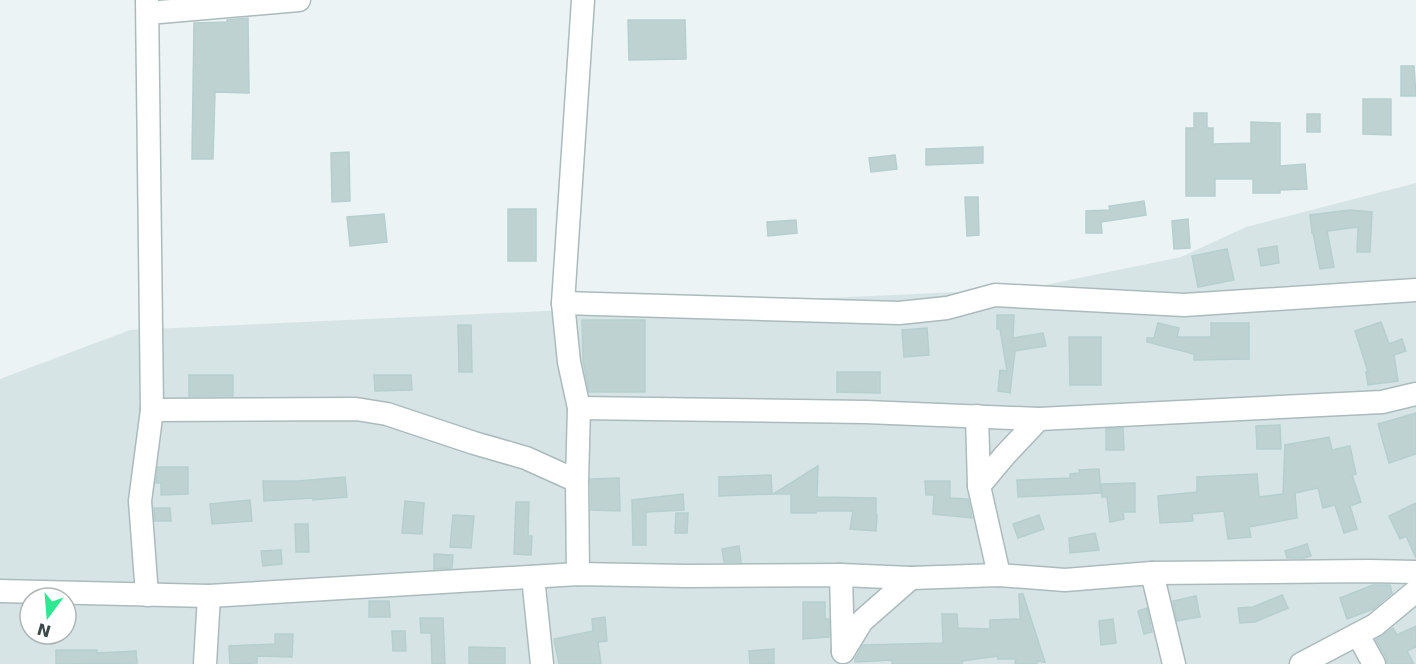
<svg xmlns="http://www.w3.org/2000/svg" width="1416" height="664" font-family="'DejaVu Sans',sans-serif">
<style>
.residential{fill:#d7e4e5;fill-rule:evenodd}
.building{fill:#bed2d2;stroke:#b5cfcf;stroke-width:1.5}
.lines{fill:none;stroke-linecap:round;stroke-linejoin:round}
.minor-casing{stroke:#abbbbc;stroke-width:25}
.minor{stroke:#fff;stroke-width:22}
</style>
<rect width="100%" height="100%" fill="#ebf3f4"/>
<path class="residential" d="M1416,183V664H0V379L130,330L1026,289L1181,257L1246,227ZM30,598H66V634H30Z"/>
<g class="building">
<polygon points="248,18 249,93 215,92 213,159 192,159 194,23 227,22 227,20"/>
<polygon points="628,20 685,20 686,59 629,60"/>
<polygon points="1401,66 1414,66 1416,96 1401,96"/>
<polygon points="1363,99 1391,99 1391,135 1363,134"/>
<polygon points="1194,113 1207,113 1207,128 1213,128 1213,144 1251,143 1251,122 1280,123 1280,166 1305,164 1307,189 1280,190 1280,193 1253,193 1253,179 1215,179 1215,196 1186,196 1186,128 1194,128"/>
<rect x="1307" y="114" width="13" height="18"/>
<polygon points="983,147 983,163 926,165 926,149"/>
<polygon points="349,152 350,201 332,202 331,153"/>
<polygon points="895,155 897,169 871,172 869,158"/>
<polygon points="965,197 978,197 979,235 967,236"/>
<polygon points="1144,201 1146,215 1101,222 1102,233 1086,233 1086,211 1110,210 1109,206"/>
<rect x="508" y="209" width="28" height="52"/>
<polygon points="1350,210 1372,212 1370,252 1357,252 1358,227 1327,231 1334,267 1320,269 1313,233 1312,233 1310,215"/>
<polygon points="384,214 387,242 350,246 347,217"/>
<polygon points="1188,219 1190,248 1174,249 1172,221"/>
<polygon points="796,220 797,233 768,236 767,222"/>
<polygon points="1277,246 1279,263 1261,266 1258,249"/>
<polygon points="1227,249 1234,280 1198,287 1192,256"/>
<polygon points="997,315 1014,315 1013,338 1043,333 1046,346 1015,351 1010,393 998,391 1000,370 1007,371 1000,329 997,329"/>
<polygon points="582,320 645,320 645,392 589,392 583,361"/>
<polygon points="1381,322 1389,344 1402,339 1406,351 1394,355 1398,381 1368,385 1366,372 1368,372 1355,331"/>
<polygon points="1158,323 1179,328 1177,337 1211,337 1211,323 1249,323 1249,359 1194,360 1194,354 1147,342 1147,338 1154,338"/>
<polygon points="458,325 471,325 472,372 459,372"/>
<polygon points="927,328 929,355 904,357 902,330"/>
<polygon points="1069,337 1101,337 1101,385 1070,385"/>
<polygon points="837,372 880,372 880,393 837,392"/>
<rect x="189" y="375" width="44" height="21"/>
<polygon points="374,375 411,375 412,390 375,391"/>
<polygon points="1416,413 1416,454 1389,463 1378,424"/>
<polygon points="1280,425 1281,449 1257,449 1256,426"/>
<polygon points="1123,428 1124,450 1106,450 1106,429"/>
<polygon points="1329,437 1332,450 1350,446 1356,474 1352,475 1361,502 1350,506 1357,529 1344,533 1335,505 1323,508 1318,488 1295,493 1297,518 1249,527 1251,537 1228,539 1224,511 1192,514 1193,521 1160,523 1158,496 1197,492 1197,477 1257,474 1259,497 1283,494 1285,445"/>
<polygon points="818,466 817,497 876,498 876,515 877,515 876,531 850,529 853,511 816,511 816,513 791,513 791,494 773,494"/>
<polygon points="158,467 188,467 188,494 161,495 161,483 156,483"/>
<polygon points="1099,469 1101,493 1018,497 1017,480 1070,478 1070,474 1080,473 1079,470"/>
<polygon points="771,475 772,494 719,496 719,477"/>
<polygon points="345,477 347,497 313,500 313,498 264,501 263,481 298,481"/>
<polygon points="619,478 620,511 591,510 591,479"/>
<polygon points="925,481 950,481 950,498 968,499 972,518 933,514 934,495 926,495"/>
<polygon points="1135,483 1135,512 1123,512 1124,519 1110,522 1107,497 1102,497 1101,484"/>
<polygon points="683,494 684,510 646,512 646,545 633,545 632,500"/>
<polygon points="250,500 252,521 212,524 210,504"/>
<polygon points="405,501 424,503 422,534 402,533"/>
<polygon points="516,502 529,502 528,536 532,536 531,555 514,554"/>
<polygon points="1416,503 1416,558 1406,536 1400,539 1389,516"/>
<polygon points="154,508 170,508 171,521 155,521"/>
<polygon points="676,513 688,513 687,533 675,533"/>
<polygon points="453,515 474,516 471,548 450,547"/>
<polygon points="1039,515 1044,529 1018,538 1013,524"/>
<polygon points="295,524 308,524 309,552 296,552"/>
<polygon points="1095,533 1099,550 1070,553 1069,538"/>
<polygon points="1307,544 1311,556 1304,558 1287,558 1285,551"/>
<polygon points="739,546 741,562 724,562 722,549"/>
<polygon points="281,550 282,564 263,566 261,551"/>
<polygon points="434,554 453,555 452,568 434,569"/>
<polygon points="1373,585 1390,585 1392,593 1373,609 1347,619 1340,598"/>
<polygon points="1019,594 1023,594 1045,662 1037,661 1037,664 1015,664 1016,659 998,659 998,656 962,661 962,664 892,664 892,660 855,662 855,659 863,645 943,643 942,614 957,614 958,628 990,629 990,620 1020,619"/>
<polygon points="1282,595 1288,608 1255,622 1240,623 1238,608 1253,607"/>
<polygon points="1196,596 1200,617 1177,621 1173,601"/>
<polygon points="369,601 389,601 390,617 369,617"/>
<polygon points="803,602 825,602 825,619 829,619 829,637 803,639"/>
<polygon points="1147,608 1152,632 1144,634 1138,611"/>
<polygon points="605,617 607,641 598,642 601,664 559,664 554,639 593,631 592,619"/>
<polygon points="420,618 443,618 445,664 432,664 431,633 421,633"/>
<polygon points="1113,619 1116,643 1101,645 1099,621"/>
<polygon points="1416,626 1416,647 1407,651 1414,664 1387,664 1386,657 1376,640 1393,628 1397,635"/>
<polygon points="392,631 405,631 406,651 393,651"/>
<polygon points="275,634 293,634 292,657 257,656 257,663 230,664 229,646 275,644"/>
<polygon points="469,647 505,648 505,664 469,664"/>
<polygon points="774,649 774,664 750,664 749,651"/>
<polygon points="56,650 97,650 97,653 136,651 137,663 56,664"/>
</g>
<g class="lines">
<g class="minor-casing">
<g id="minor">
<polyline points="148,13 299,0"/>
<polyline points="563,303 899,313 947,308 995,295 1184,305 1416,290"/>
<polyline points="579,408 866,412 1039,419 1382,402 1416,394"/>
<polyline points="152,410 356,409 387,414 474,443 526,458 577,481"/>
<polyline points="977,416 979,486 999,575"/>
<polyline points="979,486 1005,455 1039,419"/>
<polyline points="1152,573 1174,664"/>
<polyline points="578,574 577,481 579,408 569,362 563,303 583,0"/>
<polyline points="841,575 843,651"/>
<polyline points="533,577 542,664"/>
<polyline points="0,591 209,596 578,574 686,576 841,575 911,578 999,575 1065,580 1152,573 1369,571 1416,572"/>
<polyline points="147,595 140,501 152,410 147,0"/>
<polyline points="1358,635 1374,664"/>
<polyline points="843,652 862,621 911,578"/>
<polyline points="205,664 209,596"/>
<polyline points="1301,664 1375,625 1416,591"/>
</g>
</g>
<use href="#minor" class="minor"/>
</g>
<g transform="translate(48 616) rotate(196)"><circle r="28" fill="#ffffff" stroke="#b0b6b6" stroke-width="1.5"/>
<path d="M0-4.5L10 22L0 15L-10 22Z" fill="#2ee891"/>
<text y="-9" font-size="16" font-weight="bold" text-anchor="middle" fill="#394848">N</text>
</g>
</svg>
